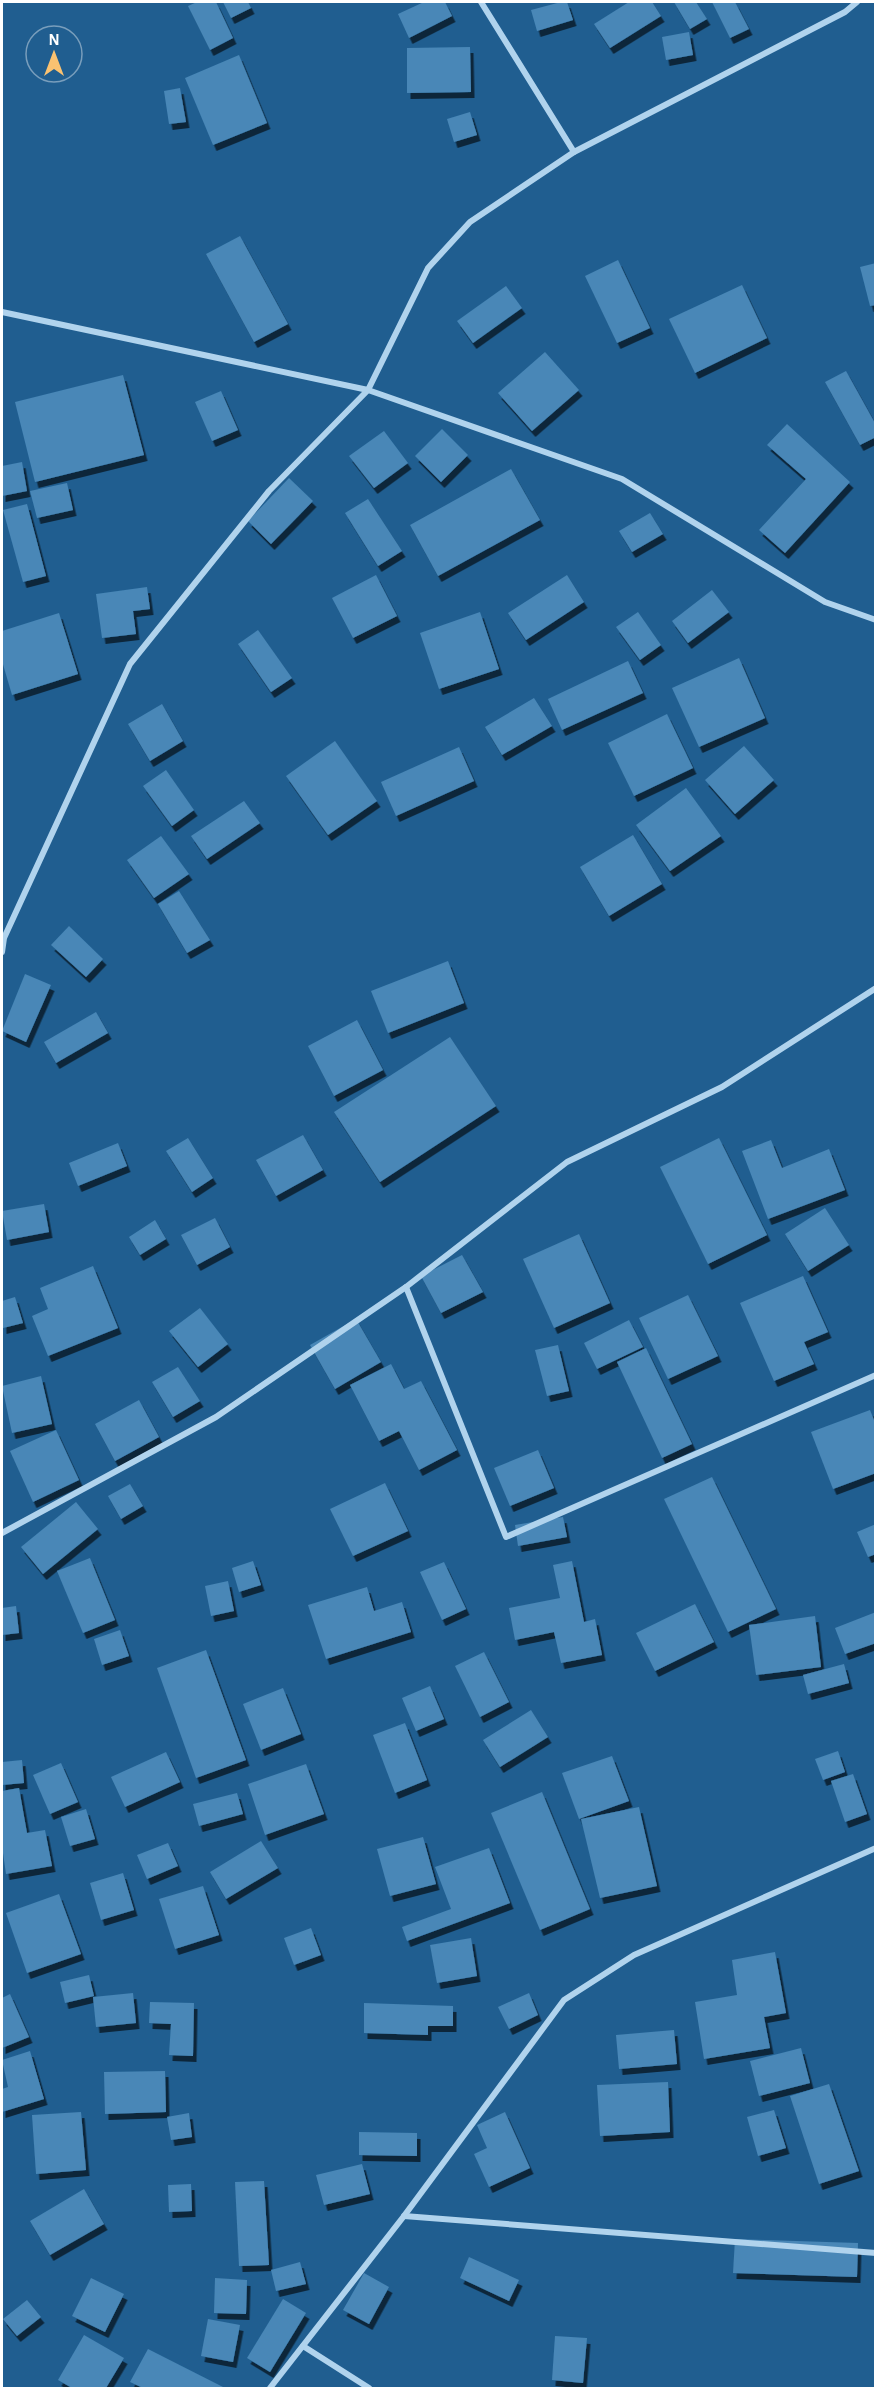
<svg xmlns="http://www.w3.org/2000/svg" width="877" height="2390" font-family="'Alegreya Sans',sans-serif">
<style>
.building{fill:#4887b7;filter:url(#shadow)}
.lines{fill:none;stroke-linecap:round;stroke-linejoin:round}
.street{stroke:#b0d3ed;stroke-width:6}
</style>
<defs>
<filter id="shadow"><feDropShadow dx="3.5" dy="6" stdDeviation="0" flood-color="#0009"/></filter>
</defs>
<rect width="100%" height="100%" fill="#205e90"/>
<g class="building">
<polygon points="197,2 216,2 233,38 210,50 188,6"/>
<polygon points="223,2 248,2 251,8 231,18"/>
<polygon points="424,2 445,2 452,16 409,38 398,14"/>
<polygon points="561,2 567,2 573,20 537,31 531,10"/>
<polygon points="629,2 652,2 661,16 610,48 594,24"/>
<polygon points="674,2 696,2 707,19 690,29"/>
<polygon points="712,2 735,2 749,29 730,38"/>
<polygon points="689,32 693,55 666,60 662,37"/>
<polygon points="470,47 471,92 407,93 407,48"/>
<polygon points="239,55 267,123 213,145 185,78"/>
<polygon points="180,88 186,122 169,124 164,91"/>
<polygon points="470,112 477,135 454,142 447,119"/>
<polygon points="240,236 288,324 254,342 206,254"/>
<polygon points="618,260 650,328 617,343 585,276"/>
<polygon points="876,263 876,305 870,306 860,267"/>
<polygon points="742,285 767,338 695,373 669,319"/>
<polygon points="506,286 522,308 473,343 457,321"/>
<polygon points="545,352 579,390 532,431 498,393"/>
<polygon points="846,371 876,425 876,437 860,445 825,382"/>
<polygon points="123,375 144,455 35,482 15,402"/>
<polygon points="221,391 238,430 212,441 195,402"/>
<polygon points="787,424 850,482 785,553 759,530 806,479 767,445"/>
<polygon points="442,429 468,455 441,482 415,456"/>
<polygon points="384,431 408,463 374,488 349,456"/>
<polygon points="22,462 27,491 2,496 2,466"/>
<polygon points="511,469 540,520 438,576 410,525"/>
<polygon points="289,478 313,501 271,544 248,521"/>
<polygon points="67,483 73,510 37,518 30,491"/>
<polygon points="368,499 402,551 378,566 345,513"/>
<polygon points="27,504 46,576 23,582 3,510"/>
<polygon points="650,513 663,534 632,552 619,531"/>
<polygon points="376,575 397,616 353,638 332,598"/>
<polygon points="567,575 584,602 526,640 508,613"/>
<polygon points="147,587 150,609 133,611 136,634 102,638 96,594"/>
<polygon points="712,590 729,612 688,643 672,621"/>
<polygon points="480,612 499,669 439,689 420,633"/>
<polygon points="638,612 661,645 640,660 616,627"/>
<polygon points="59,613 78,674 12,695 2,661 2,631"/>
<polygon points="258,630 292,678 271,692 238,644"/>
<polygon points="739,658 765,718 699,747 672,688"/>
<polygon points="628,661 643,693 562,730 548,699"/>
<polygon points="534,698 552,726 502,755 485,727"/>
<polygon points="162,704 183,741 150,761 128,724"/>
<polygon points="667,714 693,768 634,796 608,743"/>
<polygon points="335,741 377,801 328,835 286,776"/>
<polygon points="744,746 774,780 735,814 705,780"/>
<polygon points="459,747 474,781 396,816 381,782"/>
<polygon points="166,770 194,810 172,826 143,786"/>
<polygon points="686,788 721,836 670,871 636,825"/>
<polygon points="244,801 260,823 207,859 191,836"/>
<polygon points="633,835 662,884 609,916 580,867"/>
<polygon points="161,836 189,874 154,898 127,860"/>
<polygon points="179,891 210,940 187,953 158,904"/>
<polygon points="69,926 103,959 86,977 51,945"/>
<polygon points="448,961 464,1003 388,1033 371,991"/>
<polygon points="25,974 51,985 26,1042 2,1031"/>
<polygon points="96,1012 108,1033 56,1063 44,1042"/>
<polygon points="357,1020 383,1070 334,1096 308,1046"/>
<polygon points="450,1037 496,1106 380,1182 334,1112"/>
<polygon points="303,1135 323,1170 276,1196 256,1160"/>
<polygon points="188,1138 213,1178 192,1192 166,1151"/>
<polygon points="719,1138 767,1235 708,1264 660,1167"/>
<polygon points="771,1140 782,1168 829,1149 845,1190 768,1219 742,1151"/>
<polygon points="118,1143 127,1166 78,1186 69,1163"/>
<polygon points="44,1204 49,1232 7,1240 2,1211"/>
<polygon points="825,1208 849,1245 808,1271 785,1234"/>
<polygon points="215,1218 230,1247 197,1265 181,1235"/>
<polygon points="155,1220 166,1239 140,1255 129,1237"/>
<polygon points="579,1234 610,1303 554,1328 523,1259"/>
<polygon points="462,1255 483,1292 441,1313 421,1276"/>
<polygon points="93,1266 118,1328 48,1356 32,1316 48,1309 40,1288"/>
<polygon points="803,1276 828,1332 804,1342 814,1364 774,1381 740,1303"/>
<polygon points="688,1295 718,1356 668,1379 639,1318"/>
<polygon points="15,1297 23,1323 3,1328 2,1301"/>
<polygon points="200,1308 228,1344 198,1367 169,1331"/>
<polygon points="356,1319 381,1362 335,1389 310,1345"/>
<polygon points="629,1320 643,1347 597,1369 584,1343"/>
<polygon points="558,1345 569,1391 547,1396 535,1350"/>
<polygon points="646,1348 692,1444 662,1458 617,1362"/>
<polygon points="391,1364 404,1389 421,1381 457,1450 419,1470 399,1431 379,1441 350,1385"/>
<polygon points="178,1367 200,1401 173,1417 152,1382"/>
<polygon points="41,1376 52,1424 12,1433 2,1386"/>
<polygon points="139,1400 159,1437 115,1461 95,1424"/>
<polygon points="870,1410 876,1425 876,1473 833,1489 811,1432"/>
<polygon points="56,1430 79,1480 33,1502 10,1451"/>
<polygon points="538,1450 554,1488 510,1506 494,1468"/>
<polygon points="712,1477 776,1609 728,1632 664,1499"/>
<polygon points="385,1483 408,1531 353,1556 330,1509"/>
<polygon points="130,1484 143,1506 121,1519 108,1496"/>
<polygon points="76,1502 98,1529 43,1574 21,1547"/>
<polygon points="563,1517 567,1537 518,1546 515,1525"/>
<polygon points="876,1524 876,1554 868,1557 857,1532"/>
<polygon points="90,1558 115,1620 83,1633 57,1571"/>
<polygon points="253,1561 261,1585 239,1592 232,1568"/>
<polygon points="572,1561 584,1622 595,1619 602,1655 561,1663 554,1632 515,1640 509,1608 560,1598 553,1565"/>
<polygon points="444,1562 466,1609 442,1620 420,1572"/>
<polygon points="228,1581 234,1611 211,1616 205,1586"/>
<polygon points="367,1587 374,1611 402,1602 411,1632 326,1659 308,1605"/>
<polygon points="695,1604 714,1642 655,1671 636,1633"/>
<polygon points="16,1606 19,1633 2,1635 2,1608"/>
<polygon points="876,1612 876,1643 845,1654 835,1628"/>
<polygon points="815,1616 821,1667 756,1675 749,1625"/>
<polygon points="120,1630 129,1656 102,1665 94,1639"/>
<polygon points="206,1650 246,1760 196,1778 157,1668"/>
<polygon points="484,1652 509,1702 480,1717 455,1666"/>
<polygon points="844,1664 849,1683 808,1694 803,1675"/>
<polygon points="430,1686 444,1719 416,1731 402,1698"/>
<polygon points="283,1688 301,1734 261,1750 243,1704"/>
<polygon points="531,1710 548,1737 500,1767 483,1740"/>
<polygon points="405,1723 427,1780 395,1793 373,1735"/>
<polygon points="838,1751 845,1772 823,1780 815,1759"/>
<polygon points="166,1752 180,1782 125,1807 111,1777"/>
<polygon points="612,1756 629,1801 579,1819 562,1773"/>
<polygon points="22,1760 24,1783 2,1785 2,1762"/>
<polygon points="61,1763 78,1802 50,1814 33,1775"/>
<polygon points="306,1764 324,1814 265,1835 248,1784"/>
<polygon points="853,1774 867,1814 845,1822 831,1781"/>
<polygon points="19,1788 27,1833 45,1830 52,1866 6,1874 2,1846 2,1791"/>
<polygon points="542,1792 590,1909 540,1930 491,1813"/>
<polygon points="237,1793 243,1814 199,1826 193,1804"/>
<polygon points="639,1807 657,1886 600,1898 581,1819"/>
<polygon points="86,1809 95,1839 70,1846 61,1817"/>
<polygon points="423,1837 436,1884 390,1896 377,1849"/>
<polygon points="261,1841 278,1868 226,1899 210,1872"/>
<polygon points="168,1843 178,1866 147,1879 137,1855"/>
<polygon points="489,1848 510,1903 407,1941 402,1927 451,1909 435,1867"/>
<polygon points="123,1873 134,1910 101,1920 90,1883"/>
<polygon points="203,1886 219,1935 175,1949 159,1899"/>
<polygon points="59,1894 81,1954 27,1973 6,1913"/>
<polygon points="311,1928 321,1955 294,1965 284,1938"/>
<polygon points="471,1938 477,1976 437,1983 430,1945"/>
<polygon points="775,1952 786,2013 764,2017 770,2048 704,2059 695,2002 737,1995 732,1960"/>
<polygon points="89,1975 94,1996 65,2003 60,1982"/>
<polygon points="133,1993 136,2023 96,2027 93,1997"/>
<polygon points="529,1993 538,2015 509,2029 498,2007"/>
<polygon points="10,1994 29,2037 2,2048 2,1998"/>
<polygon points="150,2002 194,2003 193,2056 169,2055 171,2024 149,2023"/>
<polygon points="364,2003 453,2006 453,2026 428,2026 428,2035 364,2033"/>
<polygon points="674,2030 677,2064 619,2069 616,2035"/>
<polygon points="801,2048 810,2083 759,2096 750,2061"/>
<polygon points="30,2051 44,2099 2,2112 2,2089 8,2087 2,2060"/>
<polygon points="165,2071 166,2112 105,2114 104,2072"/>
<polygon points="668,2082 670,2132 600,2136 597,2085"/>
<polygon points="829,2084 859,2171 819,2184 790,2096"/>
<polygon points="774,2110 786,2148 758,2156 747,2117"/>
<polygon points="81,2112 86,2170 36,2174 32,2115"/>
<polygon points="505,2112 530,2168 489,2187 474,2154 487,2148 477,2125"/>
<polygon points="189,2113 192,2137 171,2140 167,2117"/>
<polygon points="359,2132 417,2133 417,2156 359,2155"/>
<polygon points="362,2164 370,2194 324,2205 316,2175"/>
<polygon points="264,2181 269,2265 239,2266 235,2182"/>
<polygon points="191,2184 192,2211 169,2212 168,2185"/>
<polygon points="84,2189 104,2224 50,2255 30,2221"/>
<polygon points="735,2239 858,2243 857,2277 733,2273"/>
<polygon points="469,2257 519,2280 509,2301 460,2278"/>
<polygon points="300,2262 306,2284 276,2291 271,2270"/>
<polygon points="364,2273 389,2287 369,2324 343,2310"/>
<polygon points="91,2278 124,2294 105,2332 72,2316"/>
<polygon points="215,2278 247,2280 246,2314 214,2313"/>
<polygon points="283,2299 306,2313 270,2372 247,2358"/>
<polygon points="27,2300 41,2317 17,2336 3,2319"/>
<polygon points="208,2319 240,2325 233,2362 201,2356"/>
<polygon points="84,2335 124,2358 106,2388 72,2388 58,2380"/>
<polygon points="555,2336 587,2338 583,2383 552,2380"/>
<polygon points="148,2349 225,2388 143,2388 130,2382"/>
</g>
<g class="lines">
<g class="street">
<polyline points="481,2 574,152"/>
<polyline points="2,312 368,390 622,479 825,602 876,620"/>
<polyline points="2,952 4,938 130,664 269,491 368,390 428,268 470,222 574,152 845,12 857,2"/>
<polyline points="406,1287 506,1537 876,1375"/>
<polyline points="2,1533 216,1417 406,1287 567,1162 722,1087 876,988"/>
<polyline points="404,2216 876,2253"/>
<polyline points="303,2346 369,2388"/>
<polyline points="270,2388 404,2216 564,2000 634,1955 876,1848"/>
</g>
</g>
<rect width="877" height="2390" fill="none" stroke="#ffffff" stroke-width="6"/>
<g transform="translate(54 54)"><circle r="28" fill="#205e90" stroke="#799ebc" stroke-width="1.5"/>
<path d="M0-4.5L10 22L0 15L-10 22Z" fill="#fac271"/>
<text y="-9" font-size="16" font-weight="bold" text-anchor="middle" fill="#ffffff">N</text>
</g>
</svg>
